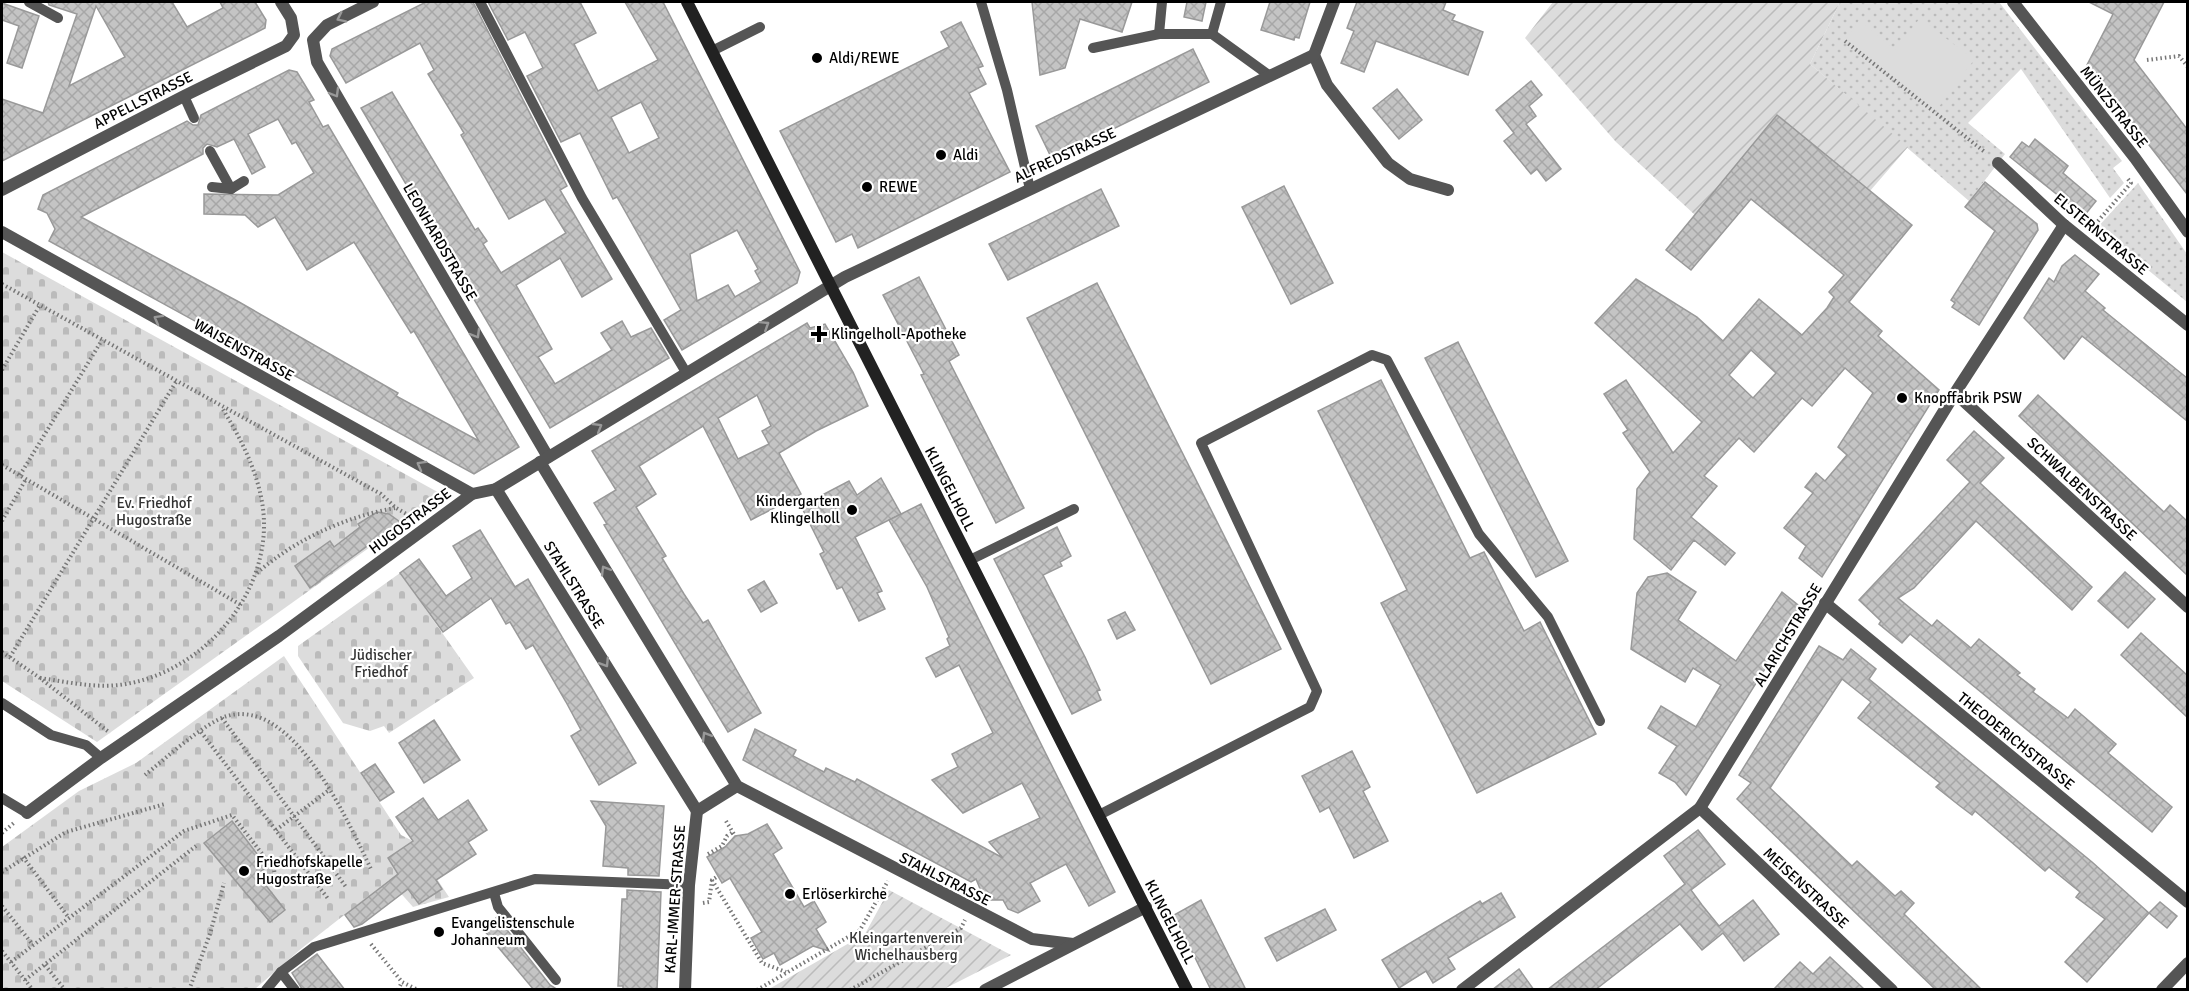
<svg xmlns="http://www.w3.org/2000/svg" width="2189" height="991" font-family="Signika,sans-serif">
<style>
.grass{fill:url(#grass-dots)}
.cemetery{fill:url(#cemetery-stones)}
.garden{fill:url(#garden-furrows)}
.pitch{fill:#dcdcdc}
.building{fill:url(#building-cross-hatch);stroke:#999;stroke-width:1.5;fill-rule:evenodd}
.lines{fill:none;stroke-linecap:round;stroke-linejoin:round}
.path{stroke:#777;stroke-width:4;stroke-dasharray:1.5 3;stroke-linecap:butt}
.lane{stroke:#555;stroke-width:10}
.street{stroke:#555;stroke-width:12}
.secondary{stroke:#222;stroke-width:12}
.oneway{stroke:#999}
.poi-dot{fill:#000;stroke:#fff;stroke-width:2}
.labels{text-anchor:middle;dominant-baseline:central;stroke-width:4.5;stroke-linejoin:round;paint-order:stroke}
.poi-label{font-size:15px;fill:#000;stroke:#fff;text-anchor:start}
.street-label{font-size:15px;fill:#000;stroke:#fff}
.park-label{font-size:15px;fill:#333;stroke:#fff}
</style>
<defs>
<pattern id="grass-dots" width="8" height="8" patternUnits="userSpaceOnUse" patternTransform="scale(1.5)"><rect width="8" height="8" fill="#dcdcdc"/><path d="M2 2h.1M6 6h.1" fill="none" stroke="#bbb" stroke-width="1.8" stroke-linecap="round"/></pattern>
<pattern id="cemetery-stones" width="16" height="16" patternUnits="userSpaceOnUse" patternTransform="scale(1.5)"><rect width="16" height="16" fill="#dcdcdc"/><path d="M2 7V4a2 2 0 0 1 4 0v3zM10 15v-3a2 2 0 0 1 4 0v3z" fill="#bbb"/></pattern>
<pattern id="garden-furrows" width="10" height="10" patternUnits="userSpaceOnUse" patternTransform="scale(1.5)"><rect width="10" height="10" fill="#dcdcdc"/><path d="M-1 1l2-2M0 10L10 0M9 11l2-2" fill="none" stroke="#bbb"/></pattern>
<pattern id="building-cross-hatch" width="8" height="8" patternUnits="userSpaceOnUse" patternTransform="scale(1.5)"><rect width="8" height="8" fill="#c4c4c4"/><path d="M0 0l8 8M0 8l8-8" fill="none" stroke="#a7a7a7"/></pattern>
</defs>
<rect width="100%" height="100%" fill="#fff"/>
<g class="grass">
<polygon points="1840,2 1999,2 2122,161 2113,168 2124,183 2110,198 2021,69 1968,123 2005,154 1969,201 1810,64"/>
<polygon points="2138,183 2187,254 2187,302 2097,228"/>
</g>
<g class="cemetery">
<polygon points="2,252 443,495 97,742 2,681"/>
<polygon points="400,573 474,678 389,733 384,726 370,731 343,723 298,656 298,646"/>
<polygon points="284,656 401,835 411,840 449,897 413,907 389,880 302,948 255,989 2,990 2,847 79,791 136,763"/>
</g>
<g class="garden">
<polygon points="1553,2 1840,2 1810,64 1908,147 1870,191 1777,115 1695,215 1616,142 1525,38"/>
<polygon points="889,890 1011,955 944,989 769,989 865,934"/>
</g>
<polygon class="pitch" points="1920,18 1974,60 1935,112 1845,41 1859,20 1895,50"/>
<g class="building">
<path d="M48,2H172L187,27L223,8L220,2H255L266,20L265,28L2,161V99L43,113L77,14L49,5ZM96,6L125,57L69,86Z"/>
<polygon points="426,2 473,2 567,186 560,190 612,279 582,297 560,258 516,285 552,349 538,357 555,384 612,350 601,333 622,321 631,337 651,328 669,358 550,428 361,108 392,92 475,230 478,228 487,241 483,244 501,273 566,233 545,199 509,219 461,135 464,133 428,74 434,70 420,43 346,83 330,56 332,49"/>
<path d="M488,2H580L596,33L574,44L598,91L658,60L625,2H663L800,272L797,283L682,350L664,320L681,310L617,197L613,199L580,133L561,142L527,76L543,68L525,32L508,40ZM641,102L659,138L629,153L611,117ZM737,230L758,269L755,271L761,282L735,297L728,285L697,301L690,254Z"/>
<polygon points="1032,2 1132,2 1122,32 1080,19 1065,68 1040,75"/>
<polygon points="1187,2 1206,2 1202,21 1184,17"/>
<polygon points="1270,2 1310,2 1299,38 1295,37 1294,40 1261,30"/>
<polygon points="1357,2 1446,2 1443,10 1455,15 1452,20 1483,32 1468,75 1376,41 1364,72 1341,63 1354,31 1347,28"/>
<polygon points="2089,2 2164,2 2134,60 2187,129 2187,194 2087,65 2113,14"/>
<polygon points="2,3 39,16 22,68 7,63 19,26 2,20"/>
<polygon points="961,22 983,66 978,68 986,84 969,93 1010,172 858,248 852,234 836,242 780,131 949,47 941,32"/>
<polygon points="1193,49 1209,82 1052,159 1036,126"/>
<path d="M289,70L297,72L314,100L309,102L323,127L328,125L519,447L474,474L49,241L55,229L47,213L38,209L43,195L187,121L193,125H198L201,115ZM278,119L292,144L296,142L314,173L278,195L204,194V214L245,215L258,227L275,217L307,270L354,242L411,333L414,331L479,441L396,396L398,393L239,302L81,217L203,154V148L207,144L217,147L234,139L252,174L265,167L248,134Z"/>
<polygon points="1531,81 1542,95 1529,106 1536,116 1526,124 1561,169 1546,181 1537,169 1531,174 1504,141 1514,133 1496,110"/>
<polygon points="1397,89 1422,120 1399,139 1373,108"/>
<path d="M1777,115L1912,225L1849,302L1882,331L1878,336L1939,390L1822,577L1799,558L1806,546L1784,528L1813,493L1805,487L1816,473L1825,481L1847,455L1838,447L1873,393L1845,368L1812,406L1802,398L1754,452L1739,438L1704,476L1717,486L1691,517L1735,553L1725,565L1694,540L1671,570L1634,539L1637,489L1650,472L1623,433L1628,430L1604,394L1626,380L1673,453L1702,422L1595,323L1636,279L1697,317L1723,341L1759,299L1802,335L1827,308L1834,297L1829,292L1844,275L1751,199L1691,270L1666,250ZM1751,350L1776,373L1753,398L1729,375Z"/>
<polygon points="2035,139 2068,166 2063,173 2096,201 2084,216 2010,157 2022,142 2029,147"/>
<polygon points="1985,182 2037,224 2038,230 1979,325 1952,307 1955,303 1951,300 1995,231 1965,207"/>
<polygon points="1284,186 1333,283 1291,304 1242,207"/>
<polygon points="1101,189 1119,226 1008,280 989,244"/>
<polygon points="2075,255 2099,274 2085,291 2105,308 2103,310 2187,378 2187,421 2082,336 2064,359 2024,318 2049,278 2054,282 2062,266"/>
<polygon points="919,277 959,355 949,361 1024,508 996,523 921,375 924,374 883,295"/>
<polygon points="1097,283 1281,649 1211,684 1027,318"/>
<path d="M807,323L810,328L825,324L853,372L868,406L816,431L779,453L801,494L751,520L703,426L639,466L656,494L636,507L666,556L662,558L684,594L703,623L708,620L761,713L728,732L604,525L607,524L594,503L616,490L592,451ZM757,395L771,426L762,431L769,444L738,459L718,418Z"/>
<polygon points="1458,342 1568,561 1536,577 1425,358"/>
<polygon points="1381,380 1470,558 1484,552 1524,631 1540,622 1596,734 1477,793 1381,603 1407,590 1318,411"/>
<polygon points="2038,395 2164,512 2170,505 2187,521 2187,575 2019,416"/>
<polygon points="1974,431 2004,458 1980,483 2092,587 2072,610 1976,521 1914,588 1898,598 1932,626 1937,620 1971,648 1979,639 2020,673 2017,675 2035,689 2033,692 2068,718 2075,709 2116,744 2108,753 2172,807 2152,832 1910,634 1902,643 1879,624 1881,621 1859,600 1970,482 1947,460"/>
<polygon points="881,478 901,514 855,537 882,591 877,593 885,609 859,621 842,587 837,589 820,554 824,552 801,506 849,481 857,495"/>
<polygon points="921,504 1115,892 1089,906 1066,864 1030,883 1040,901 1018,913 1008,909 1003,900 989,900 983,896 976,879 971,882 743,760 755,729 796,750 793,756 824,772 826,768 855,782 857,779 1003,858 989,842 1040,818 1022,783 963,813 932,780 958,767 952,754 993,733 959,665 936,677 926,658 950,646 947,639 949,637 927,587 889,520"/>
<polygon points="377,512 389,514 400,522 310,588 295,566 330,541 334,547 360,527 358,524"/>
<polygon points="1057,527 1071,556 1060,562 1062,566 1043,575 1085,657 1100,690 1097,691 1101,700 1072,714 994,559"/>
<polygon points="480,530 515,587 528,579 636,763 599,785 571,736 581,730 566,702 533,645 526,649 510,622 506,624 491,598 443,632 400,573 419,559 446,596 472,578 453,546"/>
<polygon points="2125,572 2155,599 2128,628 2098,601"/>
<polygon points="1667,573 1696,592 1678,620 1736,661 1782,592 1798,605 1800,613 1686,795 1675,782 1659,773 1677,746 1648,728 1661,706 1696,727 1721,685 1693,668 1685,682 1631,649 1637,593 1648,577"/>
<polygon points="764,581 777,603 761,612 748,590"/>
<polygon points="1125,612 1135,630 1117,639 1108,620"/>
<polygon points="2141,633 2187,675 2187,717 2121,655"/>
<polygon points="1819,646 1843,660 1851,649 1876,669 1869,679 2092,862 2149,913 2160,902 2177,916 2167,928 2149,913 2087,982 2065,962 2105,919 2076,897 2080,892 2049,867 2045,871 1975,811 1972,815 1960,806 1936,787 1940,783 1858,718 1871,702 1842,679 1770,788 1852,866 1857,861 1895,896 1901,891 1914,903 1904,914 1982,990 1936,990 1737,799 1751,783 1739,775"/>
<polygon points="434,720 460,760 424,783 399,743"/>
<polygon points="1352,751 1370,787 1363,791 1388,841 1354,858 1329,807 1320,812 1302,776"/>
<polygon points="375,764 394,792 380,801 361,773"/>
<polygon points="423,798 438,820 468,800 487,830 468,842 476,854 436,880 442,889 419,904 408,889 362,924 354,927 345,915 398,874 388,858 413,841 396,817"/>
<polygon points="591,801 664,806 659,876 628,875 628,868 603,866 606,826"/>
<polygon points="232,821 267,867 257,874 285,910 270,922 204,843"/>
<polygon points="767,824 782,848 773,854 804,907 814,901 826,922 816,929 829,951 813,946 780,965 774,953 763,959 751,938 762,932 730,878 722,883 707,857 725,847 735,836 748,834"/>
<polygon points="1698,830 1725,864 1691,890 1702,905 1719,926 1753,900 1779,934 1744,961 1723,933 1702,950 1680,924 1595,990 1547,990 1685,884 1664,856"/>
<polygon points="627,890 661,892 657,990 623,990 623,986 618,986 622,899 627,899"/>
<polygon points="1501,893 1515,917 1448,958 1455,969 1433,983 1426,971 1399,988 1382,960 1480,901 1482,904"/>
<polygon points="1201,900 1246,990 1211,990 1174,915"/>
<polygon points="1325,909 1336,930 1277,961 1265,938"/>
<polygon points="497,917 550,985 558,990 534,990 483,929"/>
<polygon points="317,954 345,990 302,989 292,973"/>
<polygon points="1830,957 1865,990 1773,990 1800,962 1813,974"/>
<polygon points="1519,969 1534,990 1492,990"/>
</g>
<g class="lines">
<g class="path">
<polyline points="1845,41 1986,153"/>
<polyline points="2147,60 2179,56 2188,67"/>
<polyline points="2092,228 2131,183 2128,179"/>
<polyline points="2,284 381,494 396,508 415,519"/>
<polyline points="2,370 40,305"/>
<polyline points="2,465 241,605"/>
<polyline points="20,475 102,340"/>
<polyline points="2,521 26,479"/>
<path d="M257,573C296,539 345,517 395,508"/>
<polyline points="2,652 40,678 110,733"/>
<polyline points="10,657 177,380"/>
<path d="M40,678C68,682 97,689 126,684C200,671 262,603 264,528C265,486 244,443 222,408"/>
<polyline points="222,718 346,887"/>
<polyline points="201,732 329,900"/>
<path d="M145,775C165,759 204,723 227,716C294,697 348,822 371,869"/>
<polyline points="726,821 735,836"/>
<polyline points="276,830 329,790"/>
<polyline points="2,833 15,822"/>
<polyline points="708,854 722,846 727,836 733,832"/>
<polyline points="23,857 69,918"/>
<polyline points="2,872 66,832 165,804"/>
<polyline points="712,880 762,963 786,972"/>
<polyline points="703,903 709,902 712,880 718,876"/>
<polyline points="2,906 33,945"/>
<polyline points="371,944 402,982 418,990"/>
<polyline points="2,951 33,990"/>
<polyline points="11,962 184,831 232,815 274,869 276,886"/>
<polyline points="45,965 65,990"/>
<polyline points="25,980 196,846"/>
<polyline points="189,990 210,934 224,883"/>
<polyline points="398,990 402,982"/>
<polyline points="757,990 860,930 888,881"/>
<polyline points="850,990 961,928 965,920"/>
</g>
<g class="lane">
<polyline points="29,2 58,18"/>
<polyline points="480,2 582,198 687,374"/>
<polyline points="981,2 1007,90 1030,189"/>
<polyline points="1159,34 1162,2"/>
<polyline points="1212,34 1270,76"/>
<polyline points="1093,48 1159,34 1212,34 1221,2"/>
<polyline points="712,51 760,27"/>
<polyline points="184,96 194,118"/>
<polyline points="210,151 231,189"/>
<polyline points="212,187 231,189 244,181"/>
<polyline points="970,560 1074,509"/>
<polyline points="2,703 51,735 86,745 101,758"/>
<polyline points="2,798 27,813"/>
<polyline points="1099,815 1310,707 1317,691 1201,443 1372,355 1387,360 1479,534 1548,617 1600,721"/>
<polyline points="494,893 498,907 556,980"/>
<polyline points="281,972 295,990"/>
<polyline points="266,990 281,972 314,947 535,879 689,885"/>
</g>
<g class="street">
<polyline points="373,2 327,25 313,40 317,62 548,457"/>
<polyline points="1334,2 1314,55 1327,85 1388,163 1410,179 1448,190"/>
<polyline points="2013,2 2135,158 2188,232"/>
<polyline points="1998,163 2064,225 2188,325"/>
<polyline points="2,190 184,96 286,46 294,35 291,18 281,2"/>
<polyline points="2,232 472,494"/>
<polyline points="1955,393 2188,607"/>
<polyline points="540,462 737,786 1032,939 1073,944"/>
<polyline points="496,489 697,811"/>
<polyline points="1825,603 2188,902"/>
<polyline points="1700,808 1892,990"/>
<polyline points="697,811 737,786"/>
<polyline points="27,813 101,758 279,636 472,494 496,489 845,277 1314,55"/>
<polyline points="685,990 689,885 697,811"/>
<polyline points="985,990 1146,907"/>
<polyline points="1462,990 1700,808 1955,393 2064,225"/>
<polyline points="2162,990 2188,963"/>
</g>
<polyline class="secondary" points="687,2 1187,990"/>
</g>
<defs><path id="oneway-chevron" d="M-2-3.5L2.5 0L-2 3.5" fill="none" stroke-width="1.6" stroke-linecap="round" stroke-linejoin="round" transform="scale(1.5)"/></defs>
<g class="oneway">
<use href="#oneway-chevron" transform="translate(341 18) rotate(154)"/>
<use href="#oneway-chevron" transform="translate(335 93) rotate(60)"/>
<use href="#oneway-chevron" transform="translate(158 319) rotate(-151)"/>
<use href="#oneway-chevron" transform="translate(765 325) rotate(-32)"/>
<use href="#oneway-chevron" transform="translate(476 334) rotate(60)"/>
<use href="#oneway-chevron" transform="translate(598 427) rotate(-31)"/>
<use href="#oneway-chevron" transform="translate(421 465) rotate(-151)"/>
<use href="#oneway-chevron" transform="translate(605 570) rotate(-121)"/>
<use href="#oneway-chevron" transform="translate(605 663) rotate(58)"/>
<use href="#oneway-chevron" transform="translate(706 736) rotate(-121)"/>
</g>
<g class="poi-dot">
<circle cx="817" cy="58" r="6"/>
<circle cx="941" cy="155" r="6"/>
<circle cx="867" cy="187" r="6"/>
<path d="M816 325h6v6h6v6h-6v6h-6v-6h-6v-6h6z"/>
<circle cx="1902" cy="398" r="6"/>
<circle cx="852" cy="510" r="6"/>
<circle cx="244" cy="871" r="6"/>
<circle cx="790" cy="894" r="6"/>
<circle cx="439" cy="932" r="6"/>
</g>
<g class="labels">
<g class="poi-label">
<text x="829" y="58">Aldi/REWE</text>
<text x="953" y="155">Aldi</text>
<text x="879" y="187">REWE</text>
<text x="831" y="334">Klingelholl-Apotheke</text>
<text x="1914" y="398">Knopffabrik PSW</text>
<text x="840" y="501" text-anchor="end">Kindergarten<tspan x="840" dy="17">Klingelholl</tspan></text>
<text x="256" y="862">Friedhofskapelle<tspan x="256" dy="17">Hugostraße</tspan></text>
<text x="802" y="894">Erlöserkirche</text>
<text x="451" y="923">Evangelistenschule<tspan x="451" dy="17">Johanneum</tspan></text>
</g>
<g class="street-label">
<text transform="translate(143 100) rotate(-27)">APPELLSTRASSE</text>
<text transform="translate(2114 107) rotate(52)">MÜNZSTRASSE</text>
<text transform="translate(1065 155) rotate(-25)">ALFREDSTRASSE</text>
<text transform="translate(2101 234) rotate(40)">ELSTERNSTRASSE</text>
<text transform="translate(440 242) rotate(60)">LEONHARDSTRASSE</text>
<text transform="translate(244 350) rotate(29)">WAISENSTRASSE</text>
<text transform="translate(950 489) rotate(63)">KLINGELHOLL</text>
<text transform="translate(2082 489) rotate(43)">SCHWALBENSTRASSE</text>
<text transform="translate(410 521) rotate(-37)">HUGOSTRASSE</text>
<text transform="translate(574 585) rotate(58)">STAHLSTRASSE</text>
<text transform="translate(1788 635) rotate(-59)">ALARICHSTRASSE</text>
<text transform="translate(2016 741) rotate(39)">THEODERICHSTRASSE</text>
<text transform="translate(945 879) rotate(27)">STAHLSTRASSE</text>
<text transform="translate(1806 888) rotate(43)">MEISENSTRASSE</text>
<text transform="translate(675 899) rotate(-86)">KARL-IMMER-STRASSE</text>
<text transform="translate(1170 922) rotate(63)">KLINGELHOLL</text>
</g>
<g class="park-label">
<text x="154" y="503">Ev. Friedhof<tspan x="154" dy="17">Hugostraße</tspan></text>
<text x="381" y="655">Jüdischer<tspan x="381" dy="17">Friedhof</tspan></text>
<text x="906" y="938">Kleingartenverein<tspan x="906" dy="17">Wichelhausberg</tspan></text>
</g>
</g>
<rect width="2189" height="991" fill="none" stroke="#000000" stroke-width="6"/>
</svg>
